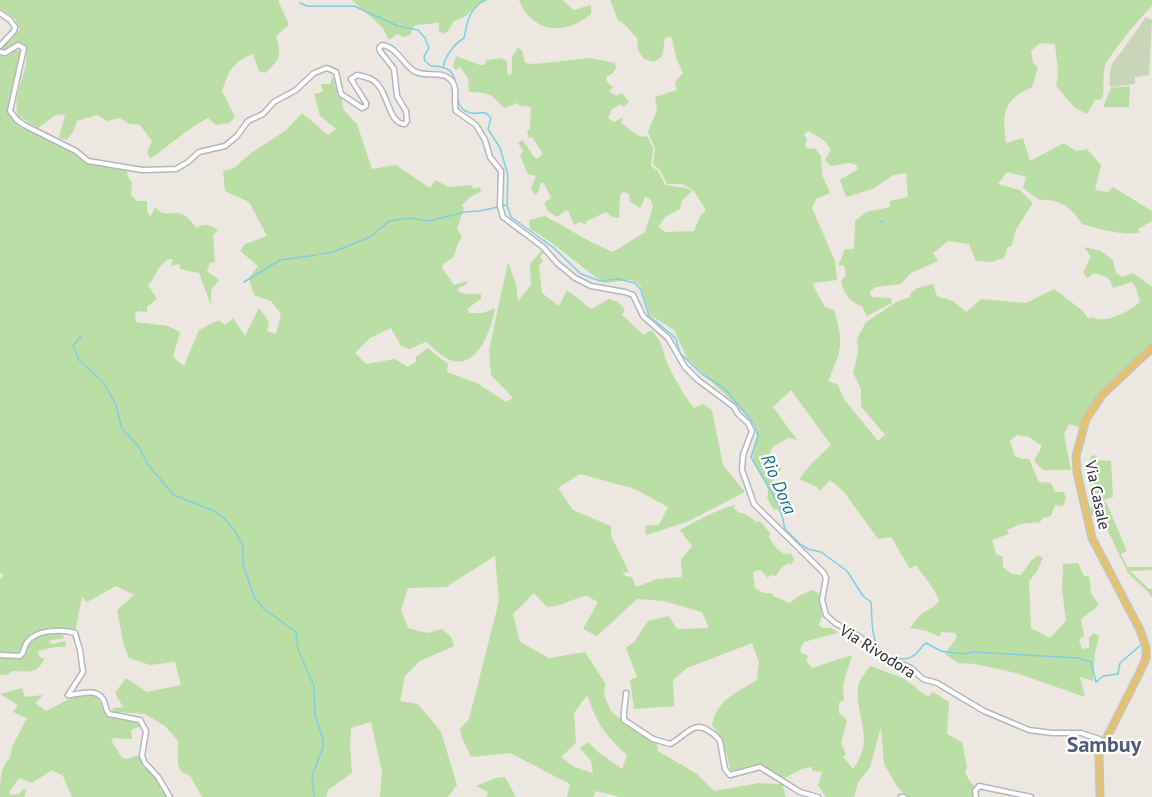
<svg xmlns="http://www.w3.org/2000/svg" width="1152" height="797" font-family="'PT Sans',sans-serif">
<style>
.green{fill:#badea3;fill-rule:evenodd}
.cemetery{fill:#c9d5b9}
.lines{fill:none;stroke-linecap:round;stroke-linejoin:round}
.stream{stroke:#7ecfe5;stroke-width:1.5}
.minor-casing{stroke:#b4b7bf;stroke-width:7}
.major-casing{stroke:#c4c4c4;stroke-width:9}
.minor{stroke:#fff;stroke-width:4}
.major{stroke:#e5c26e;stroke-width:6}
.labels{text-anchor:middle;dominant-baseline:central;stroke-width:4.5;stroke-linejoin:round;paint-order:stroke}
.street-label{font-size:16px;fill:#2d2d2d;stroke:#fff}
.water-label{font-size:18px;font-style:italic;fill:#1a7194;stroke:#fff}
.district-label{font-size:22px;font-weight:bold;fill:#515a7a;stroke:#fff}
</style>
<rect width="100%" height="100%" fill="#ede7e1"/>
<g class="green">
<path d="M0,0H278L289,25L276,36C282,57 280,59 265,73L259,71L253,54C232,62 229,71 222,91L235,117L229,123L216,125L208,118C187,129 170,145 150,159L147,152L152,141L140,125L129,124L120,118L107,121L97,115L77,121L74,130L67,140L59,138L65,115L57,114L38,128L18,116C10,91 34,68 24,43H20L4,50L2,48L20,29L15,19L0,8Z"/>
<path d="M352,0H489L476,6L466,16L454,21L447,32L443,34L439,31V22C431,25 423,23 414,26L410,35L404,37L397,34L389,40L383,28Z"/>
<path d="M519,0H563L573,10L591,5V14C565,36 532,33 519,0Z"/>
<path d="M610,0H1152V6C1144,13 1106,59 1105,66C1102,77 1105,88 1102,99L1095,100L1087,114L1075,108L1056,86C1060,72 1056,60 1055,44L1040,43L1031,51L1033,63L1038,67L1032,87C1003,100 1002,113 1006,143L1023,138L1030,161L1064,143L1076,151L1087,149L1101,165L1095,190L1108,192L1113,187L1152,211V221L1138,229L1140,232C1128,237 1095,228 1082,224C1072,207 1058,198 1039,200L1023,188L1026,177L1007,172L998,184L1020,190L1033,203L1016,229L1012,245L1007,248L1004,258L991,262L976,261L969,244L948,241L933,253L938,261L911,273L901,284L876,287L870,291L871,297L891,298L892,303L867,316L862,306C850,304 843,292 841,281L846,275L844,265L838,266L845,249H854L855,221L866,212L890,207V201L908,197L906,173L893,175L873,189L846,197L840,180L858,169L856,165C847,160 841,166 831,166L825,160L831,150L824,140L808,131L804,135L807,139L805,145L807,149L815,148L821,156L822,175L830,193L816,199L812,208L835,261L837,280L813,283C816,294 821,298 825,307L834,310C844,344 842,349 828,381L838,385L844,399L878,441L885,435L861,406V389L853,373L858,353L857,339L866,322L896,302L910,297V294L917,288L933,284L937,296L953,301L966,312L981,299L1026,303L1054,289L1083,311L1088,318L1092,317C1105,325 1130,311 1140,302L1136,288L1132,282L1113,288C1110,276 1104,276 1094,273L1087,278L1083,272L1091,257L1084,247L1101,251L1113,260L1116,273L1122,277L1133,273L1152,287V344L1102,392L1081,428L1069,424L1064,434L1071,470H1043L1034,461L1042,446L1029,437L1017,435L1010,441L1015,456L1022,459H1029L1039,482L1051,483L1055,492H1064L1066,498L1063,506L1055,505L1051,516L1043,518L1040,522L1020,524L1007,530L1009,534L992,540L996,554L1003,557V567L1012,574L1021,575L1031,561L1038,555L1043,558L1036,573L1029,581L1031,628L1050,638L1066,621L1062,590L1063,564L1078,563L1084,576H1089L1091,593L1099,605L1081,619L1084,636L1079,640L1082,649L1089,648V638L1093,633L1099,636L1095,652L1093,681L1080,677L1085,697L1016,673L976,664L958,663L945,654L957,637L955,633L941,632L940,637L927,631L910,628C914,623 918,616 923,613C930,608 934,608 939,601C934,586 924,578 916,565L910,569L891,537L878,539L844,492L830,480L820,491L817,487L799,479L811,464L831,445L791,390L773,407L797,440L789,438L774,446L770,452L782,469L771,478L788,501L781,515L777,509L774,510L767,498C772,485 758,475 754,462C749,448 761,439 756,424L687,358L674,330L650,315L641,287L635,281L629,280L604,283C579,266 557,244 530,229L529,220L545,216L593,243L613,252L645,232L653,207L650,199L645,197L640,208L630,202L629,194L623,192L620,195L619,218L612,217L606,212L587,221L586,225L580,222L574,225L568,211L566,210L557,217L548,211L544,203L551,198L544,183H541L538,192L535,195L531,188L536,176L528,174L520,156L523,151L518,143L522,140C528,146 531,155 537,159L543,154L532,137L529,138L527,131L530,129L531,107L520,106L517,103L504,108C491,93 488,93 469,92L468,78L460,67L456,70L453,66L456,56L480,65H484L487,60L502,58L507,62V74L509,75L512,73V57L518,48L522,50L525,63L534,64L590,58L615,63L616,68L613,73L606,77L607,82L613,87L609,91L616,96L622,93L629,102L623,107L621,104L612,109L608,118L614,122L623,117L621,123L640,137L647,136L653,148L651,166L658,171L665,185L686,188L692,191L682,201L680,209L665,217L658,227L665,232L694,231L700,216L706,210L694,191L688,187L682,184H667L660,170L653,164L655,149L648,132L657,110L655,97L677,90L675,82L683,73L676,58L672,37L665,38L662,56L654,62L644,59L638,50L637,38L624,24L618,20Z"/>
<path d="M15,50L21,51L22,55L8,110L16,121L25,127L42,137L70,149L89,163L128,167L127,174L132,183L131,195L137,201H147V212L149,215L151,216L155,207C165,219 171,210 182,214C189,217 192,223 197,228C205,222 210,225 218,230L213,235L215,262L210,263L207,271L219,280L211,290V305L199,273L180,269L179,264L172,266L171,264L173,259H169C154,269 157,277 148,285L157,299L147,307V312L138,311L135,314L136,322L168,326L180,332L173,357L184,366L199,330L219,320L225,325L233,318L245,336L259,308L269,322L267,331L276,334L281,314L271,301L254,295L249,278L258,266L240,251L245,244L267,236L249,202L225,191L223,171L234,168L251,153L285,131L302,113L328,135L336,129L320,116L314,94L323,92L321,84H330L333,76L336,89L342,99L343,109L357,124L372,169L396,165L430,188L435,180L449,187L472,185L473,189L479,187L482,191L470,197L462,205L464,208L457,229L462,237L457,245C456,256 452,259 443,264L442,268L454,285L468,281L467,284L458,288L459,292L466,294H481V299L467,309L469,313H483L495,308C492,327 479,367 453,361C442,358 434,348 426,342L409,349L401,346L391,328L370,338L355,353L366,364L395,359L408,367L417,361L415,358L427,348L429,349L448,364L447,372L477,383L506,402L513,398L491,375L489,350L508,262L516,284L518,301L531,285L530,264L543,249L545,251L540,257L543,261L539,266L542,293L559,306L567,290L591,309L609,299L618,302L625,310L622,315L644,335L651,330C666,346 661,350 669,367C676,381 684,396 694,408L703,404L712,410L723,465L745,492L687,522L646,535L645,526L659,525L668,507L635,489L580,474L558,488L573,510L611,526V536L629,572L622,573L626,576L632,577L636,587L657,579L682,577L681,560L692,546L680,530C698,520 716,510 735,505L734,508L739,513H744L757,522L760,521L770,533L769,537L776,548L784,554L791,553L794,560L791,565L789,563L781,568L776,576L770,575L768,578L760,570L753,572L755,588L763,593H771L775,597L790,603L800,595L813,590L818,593L823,613L819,625L822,628H831L837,631V633L804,642L800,650L802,654H806L808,657L806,661L812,668L852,655L843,685L844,700L839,703V713L847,720L841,743L846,754L843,757L853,769C876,737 855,719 858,687C859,680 866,672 870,666L903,678L928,697L933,692L949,702L947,734L962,742L967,766L965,773L971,783L979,789L978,797H907L898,788L884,764L881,727L870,767L858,783L854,797H826L818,785L822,772L812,771V767L802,769L781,780L763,768L733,774C729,768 729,763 727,756C724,744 719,734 712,725C717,699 737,693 757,680L759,662L752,643L687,668L673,680L674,706L634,709L630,680L637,677L626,648L634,642L648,621L669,616L677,629L709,628L702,612L663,601L637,599L597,636L583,629L598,602L587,596C573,598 562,607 547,607L534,593L513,614L520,642L549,658L585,652L605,683L604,695L611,711L625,723L657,744L658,751L697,774L714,791L759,783L782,784L786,797H620L596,791L593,797H567L570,784L510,753L471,757L462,738L460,729L469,719L499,601L495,556L446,587L408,588L401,610L408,628L427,633L442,629L451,637L454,646L420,661L405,676L400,701L418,704L441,732L457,785L448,797H380L382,772L371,722L351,728L350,747L352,773L328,790L326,797H202L190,776L182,772L178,765V741L165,726L145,714L115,712L112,708L123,707L115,693L126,678L147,692L181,685L175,662L150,665L129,658L124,646L117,610L134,595L116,586L87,602L82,597L75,632L55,631L32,636L21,653H0V579L3,576L0,572V56H4ZM587,695C598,725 604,734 627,755L622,769L598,752L588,742L580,748L591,761L593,773L574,767L561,757L576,743L574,713Z"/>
<polygon points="1130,86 1129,107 1103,107 1111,88"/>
<polygon points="1097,455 1097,460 1111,461 1113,497 1097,502 1089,466 1091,456"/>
<polygon points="1106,502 1127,551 1121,554 1127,567 1152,567 1152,570 1130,571 1149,589 1152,589 1152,598 1148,592 1128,573 1100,514 1089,516 1088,510 1091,507"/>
<path d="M61,632L64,638L48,641L52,644L65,641L66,647H55L38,651L39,657L44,658V660C36,675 27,671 12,671L9,674L0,675V654L21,656L24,655C31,634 40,634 61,632Z"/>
<path d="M22,688L25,697L43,695L35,703L46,711L75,696L91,694C103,700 99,705 106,713C112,719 131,720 139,722L143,725L131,730L132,739L114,738L111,740L122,758L127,759L139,755L141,757L153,772L168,797H72L63,776L52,770L32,783L19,778L9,792L11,795L19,794L24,789L26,790L24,797H0C0,782 0,767 10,758L12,747L27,718L13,712L18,705L0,694Z"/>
<polygon points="505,777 516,797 486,797 488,792 476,786 496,778"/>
</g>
<path class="cemetery" d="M1146,17L1152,20L1149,75L1135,77V84L1110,87C1109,75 1109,63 1119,55Z"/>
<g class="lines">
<g class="stream">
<path d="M300,3L307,6H354L398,26L418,30L425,38L429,48L424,56L425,61L431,66C473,65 443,107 471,113C476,114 481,112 486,113L491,118L488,129L500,148L508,175L507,205L511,217L554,248L581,274L600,281L618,279L635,283L641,290L649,316L671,334L676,339L680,353L702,374L725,389L755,425L758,436L751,457L780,507L785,529L800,544L808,549L821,552L847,571L863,596L871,602C873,623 868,651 895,658C901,659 908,660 913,656C919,653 921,646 926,643L941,651L963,654L974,652L1078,658L1091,662L1096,682L1103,676L1118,674L1120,663L1142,644"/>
<path d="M443,68C445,56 454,44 464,38C467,22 469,10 484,0"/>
<polyline points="881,222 884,221"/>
<polyline points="320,254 333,252 370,237 389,221 410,218 429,221 465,212 480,211 507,205"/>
<polyline points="244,282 280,260 317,255"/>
<polyline points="81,336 73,346 79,360 104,383 116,405 122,429 139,447 148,465 174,495 214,511 225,519 235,531 243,546 243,564 254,597 264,609 296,632 298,649 314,686 315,715 323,739 323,747 312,776 314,797"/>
</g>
<g class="minor-casing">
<g id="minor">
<polyline points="0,13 10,20 15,27 14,31 0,46"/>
<polyline points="0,52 5,53 18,45 24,48 10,111 17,120 24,125 76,151 88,161 142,170"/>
<path d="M144,170L176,169L188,162L199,152L225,146L237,136L248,121L263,114L274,102L296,90L314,73L327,68L336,72L341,94L362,108L366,106V103L351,79L357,75C362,76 367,77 371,79C389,88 387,124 405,124L407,121L406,111L397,96L394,69L380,51L379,48L382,45C397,47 402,63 414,71C425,78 440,70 450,79C459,87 453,101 456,111L476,125L485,140L490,157L501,171L500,206L503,217L543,247L557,263L575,278L591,286L625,292L633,295L643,316L668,338L685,367L698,380L734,407L738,414L748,423L752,431L743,455L742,470L754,504L823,572L826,578L822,600L826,615L835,623L860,637L880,655L911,668L923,679L937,683L984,711L1029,730L1052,733H1081L1099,739L1103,743"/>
<path d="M0,655L20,656C25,652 23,649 26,644C34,629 62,629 75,633L80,650L83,672L68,695C79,695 95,687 103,699C106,705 105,709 109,714L140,720L146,731L142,756L145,763L158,777L170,797"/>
<path d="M626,693C626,703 623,710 624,720L653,739L670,744C684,738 693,719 709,731C714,734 717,736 720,741L725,769L730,775L760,767L800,792L818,797"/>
<polyline points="901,797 904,797"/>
<polyline points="976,797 975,791 979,786 1031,797"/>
</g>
</g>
<g class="major-casing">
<polyline id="major" points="1100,797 1099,753 1140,672 1146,658 1146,647 1140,630 1092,538 1077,472 1076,456 1086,419 1102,395 1152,348"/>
</g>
<use href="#minor" class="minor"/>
<use href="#major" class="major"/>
</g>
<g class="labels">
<g class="street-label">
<text transform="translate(1098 495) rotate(78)">Via Casale</text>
<text transform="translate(878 651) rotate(32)">Via Rivodora</text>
</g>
<g class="water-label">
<text transform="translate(779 484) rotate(67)">Rio Dora</text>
</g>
<g class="district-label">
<text x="1104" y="744">Sambuy</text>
</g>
</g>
</svg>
